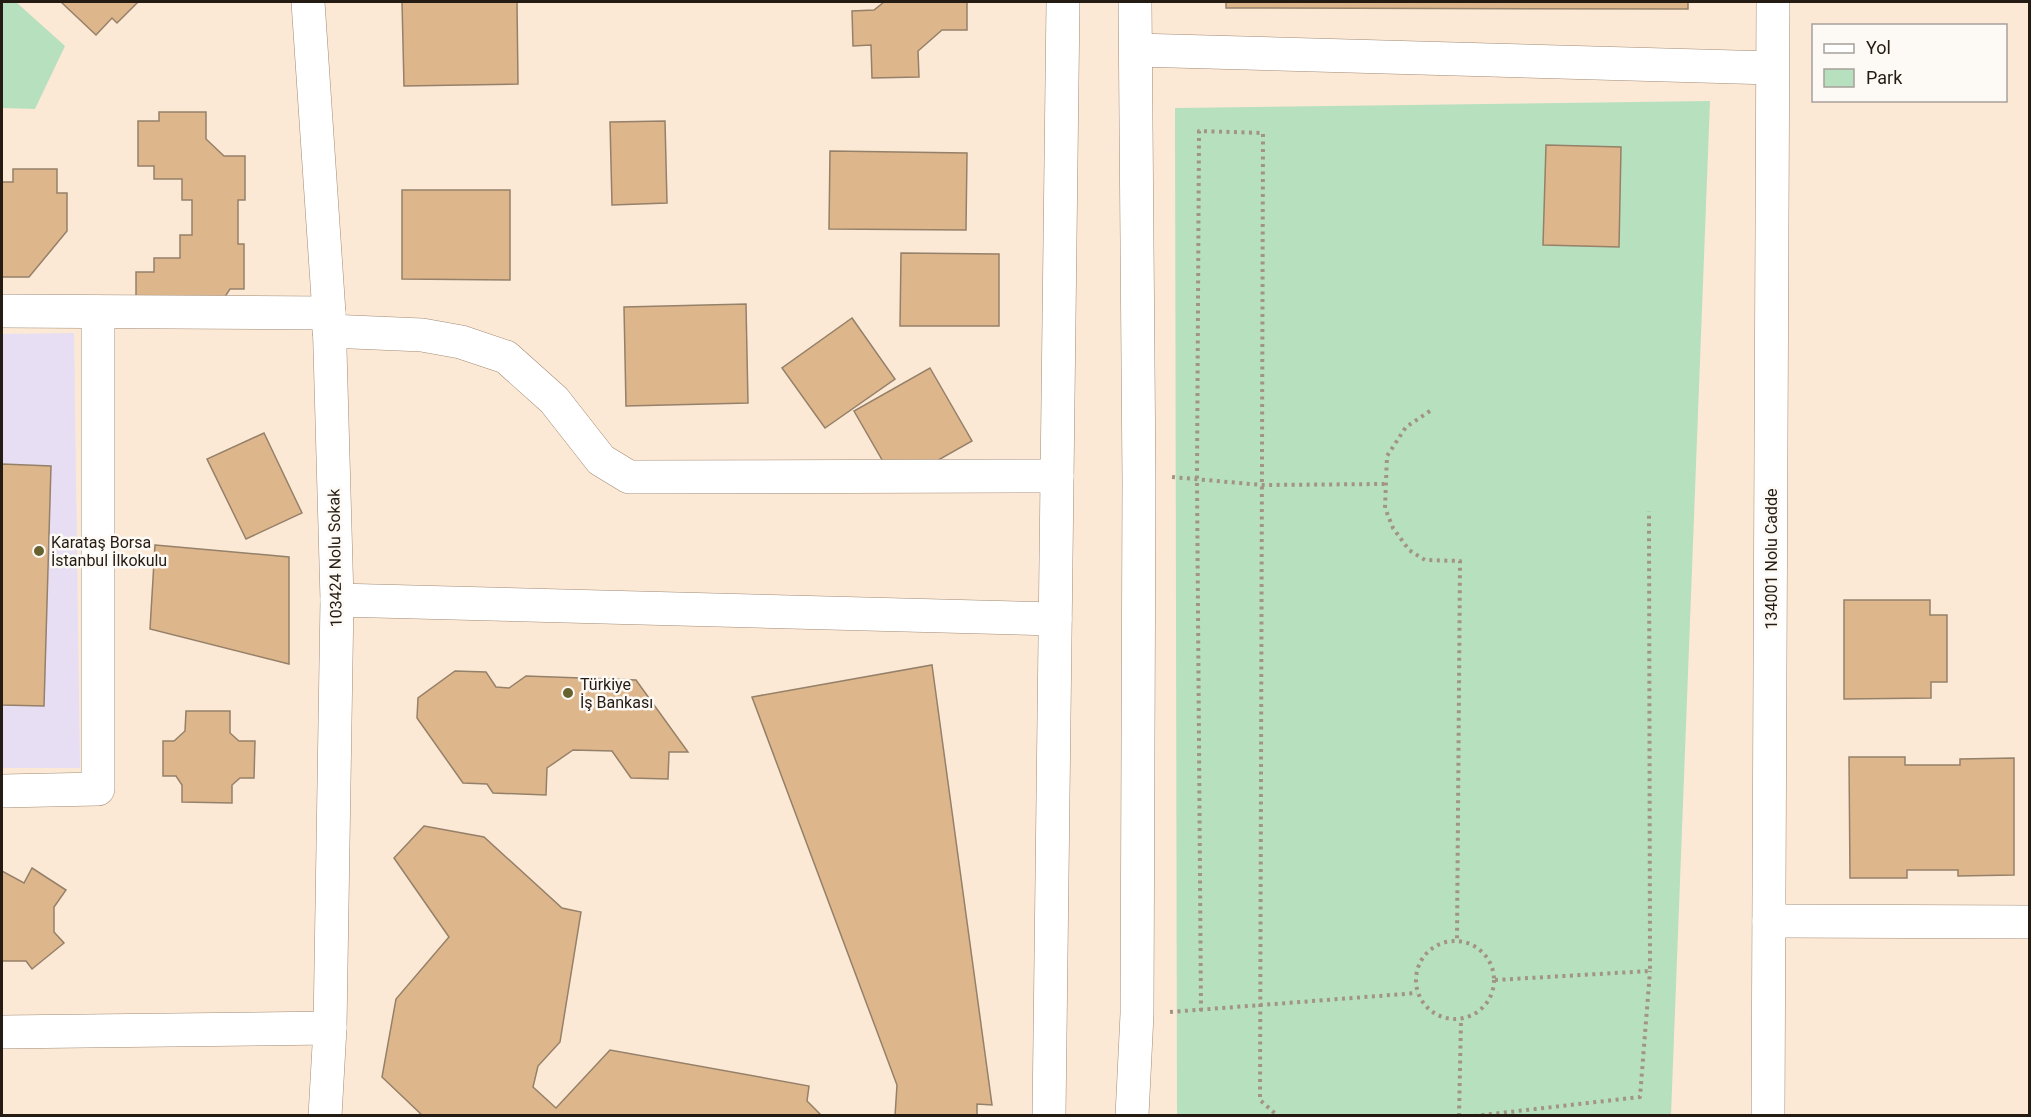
<svg xmlns="http://www.w3.org/2000/svg" width="2031" height="1117" font-family="Roboto,sans-serif">
<style>
.education{fill:#e7def3}
.green{fill:#b7e0bf}
.building{fill:#deb68c;stroke:#958069;stroke-width:1.5}
.lines{fill:none;stroke-linecap:round;stroke-linejoin:round}
.minor-casing{stroke:#a18b75;stroke-width:34}
.path{stroke:#a29484;stroke-width:4;stroke-dasharray:3 4.5;stroke-linecap:butt}
.minor{stroke:#fff;stroke-width:33}
.poi-dot{fill:#67622f;stroke:#fdf9f4;stroke-width:2}
.labels{text-anchor:middle;dominant-baseline:central;stroke-width:5;stroke-linejoin:round;paint-order:stroke}
.poi-label{font-size:16px;fill:#241b13;stroke:#fdf9f4;text-anchor:start}
.street-label{font-size:16px;fill:#241b13;stroke:#fdf9f4}
</style>
<rect width="100%" height="100%" fill="#fce9d5"/>
<polygon class="education" points="74,333 80,768 2,768 2,334"/>
<g class="green">
<polygon points="2,2 16,2 65,46 35,109 2,108"/>
<polygon points="1710,101 1671,1115 1177,1115 1175,108"/>
</g>
<g class="building">
<polygon points="61,2 138,2 117,23 112,18 96,35"/>
<polygon points="402,2 517,2 518,84 404,86"/>
<polygon points="884,2 967,2 967,30 942,30 918,51 919,77 872,78 871,45 853,46 852,11 874,10"/>
<polygon points="1226,2 1688,2 1688,9 1226,8"/>
<polygon points="159,112 206,112 206,139 224,156 245,156 245,200 238,200 238,244 244,244 244,289 230,289 215,312 136,318 136,272 154,272 154,258 180,258 180,235 192,235 192,200 182,200 182,179 154,179 154,166 138,166 138,121 159,121"/>
<polygon points="665,121 667,203 612,205 610,122"/>
<polygon points="1546,145 1621,147 1619,247 1543,245"/>
<polygon points="830,151 967,153 966,230 829,229"/>
<polygon points="13,169 57,169 57,193 67,193 67,231 29,277 2,277 2,182 13,182"/>
<polygon points="402,190 510,190 510,280 402,279"/>
<polygon points="901,253 999,254 999,326 900,326"/>
<polygon points="746,304 748,403 626,406 624,307"/>
<polygon points="852,318 895,379 825,428 782,368"/>
<polygon points="930,368 972,441 896,484 854,411"/>
<polygon points="264,433 302,513 246,539 207,459"/>
<polygon points="2,464 51,466 44,706 2,705"/>
<polygon points="155,545 289,557 289,664 150,629"/>
<polygon points="1844,600 1930,600 1930,615 1947,615 1947,682 1931,682 1931,698 1844,699"/>
<polygon points="932,665 992,1105 977,1104 977,1116 895,1116 897,1085 752,697"/>
<polygon points="455,671 486,672 496,687 509,688 526,676 636,680 688,752 669,752 668,779 631,778 612,751 573,750 547,768 546,795 493,793 487,784 463,783 417,718 418,698"/>
<polygon points="186,711 230,711 230,733 239,741 255,741 254,778 240,778 232,785 232,803 182,802 182,785 176,776 163,776 163,741 174,741 185,731"/>
<polygon points="1849,757 1905,757 1905,765 1960,765 1960,759 2014,758 2014,875 1958,876 1958,870 1907,870 1907,878 1850,878"/>
<polygon points="424,826 484,837 562,908 581,912 560,1042 538,1066 533,1087 556,1108 610,1050 809,1086 807,1101 822,1116 423,1116 382,1077 396,999 449,937 394,858"/>
<polygon points="32,868 66,890 54,907 54,932 64,943 32,969 26,961 2,961 2,871 24,883"/>
</g>
<g class="lines">
<g class="minor-casing">
<g id="minor">
<polyline points="308,2 329,313 337,600 330,1028 325,1116"/>
<polyline points="1136,50 1772,68"/>
<polyline points="2,311 329,313"/>
<polyline points="329,331 422,335 461,342 506,357 554,400 601,460 629,477 1057,476"/>
<polyline points="337,600 1055,619"/>
<polyline points="2,791 98,789 98,312"/>
<polyline points="1769,921 2030,922"/>
<polyline points="2,1032 330,1028"/>
<polyline points="1049,1116 1063,2"/>
<polyline points="1132,1116 1137,1014 1139,481 1135,2"/>
<polyline points="1768,1116 1773,2"/>
</g>
</g>
<g class="path">
<polyline points="1430,411 1406,427 1387,456 1385,508 1393,528 1409,550 1425,560 1460,561 1457,940"/>
<polyline points="1172,477 1262,485 1384,484"/>
<circle cx="1455" cy="980" r="39"/>
<polyline points="1495,980 1650,971 1649,511"/>
<polyline points="1201,1011 1197,479 1199,131 1263,133 1260,1100 1278,1116"/>
<polyline points="1170,1012 1417,993"/>
<polyline points="1459,1116 1461,1020"/>
<polyline points="1474,1116 1640,1097 1650,971"/>
</g>
<use href="#minor" class="minor"/>
</g>
<g class="poi-dot">
<circle cx="39" cy="551" r="6"/>
<circle cx="568" cy="693" r="6"/>
</g>
<g class="labels">
<g class="poi-label">
<text x="51" y="542">Karataş Borsa<tspan x="51" dy="18">İstanbul İlkokulu</tspan></text>
<text x="580" y="684">Türkiye<tspan x="580" dy="18">İş Bankası</tspan></text>
</g>
<g class="street-label">
<text transform="translate(335 558) rotate(-91)">103424 Nolu Sokak</text>
<text transform="translate(1771 559) rotate(-90)">134001 Nolu Cadde</text>
</g>
</g>
<rect width="2031" height="1117" fill="none" stroke="#241b13" stroke-width="6"/>
<rect x="1812" y="24" width="195" height="78" fill="#fdf9f4" stroke="#a6a09a" stroke-width="1.5"/>
<rect x="1824" y="44" width="30" height="9" fill="#ffffff" stroke="#a6a09a" stroke-width="1.5"/>
<text x="1866" y="54" font-size="18" fill="#241b13">Yol</text>
<rect x="1824" y="69" width="30" height="18" fill="#b7e0bf" stroke="#a6a09a" stroke-width="1.5"/>
<text x="1866" y="84" font-size="18" fill="#241b13">Park</text>
</svg>
